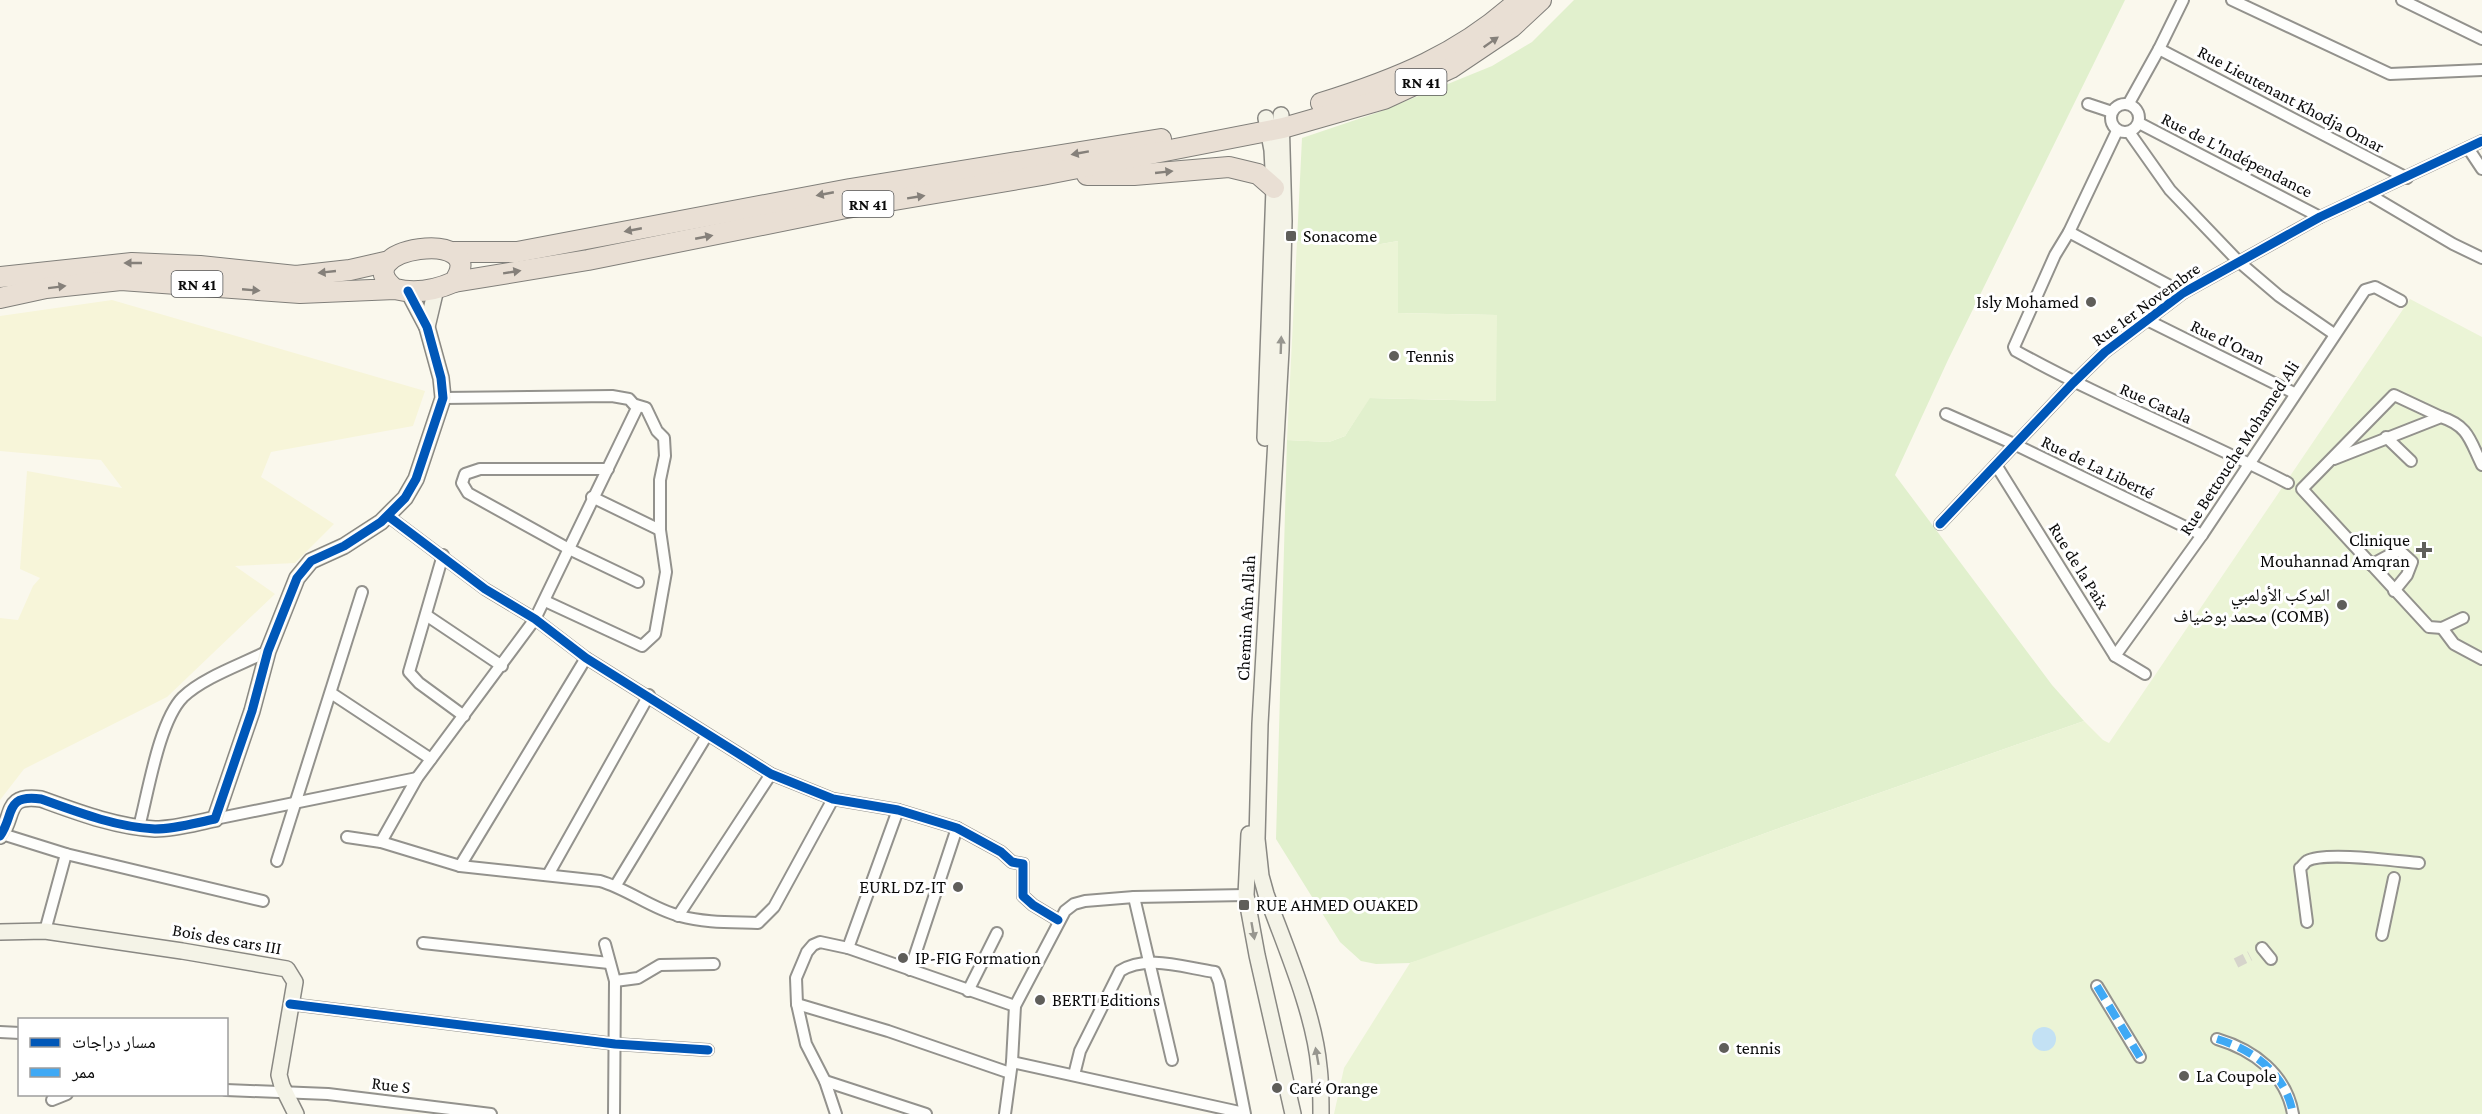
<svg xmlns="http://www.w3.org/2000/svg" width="2482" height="1114" font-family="'Crimson Pro','Noto Naskh Arabic',serif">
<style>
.farmland{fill:#f7f5d9}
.green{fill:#e1f0cd}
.pitch{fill:#ebf4d6}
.water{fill:#c3e1f4}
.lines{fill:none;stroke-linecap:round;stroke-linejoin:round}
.street-tunnel{stroke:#d6d4cb;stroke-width:10;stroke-dasharray:10 5;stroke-linecap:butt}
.street-casing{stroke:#93928d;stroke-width:14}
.secondary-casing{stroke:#898883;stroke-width:18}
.highway-casing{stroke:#807f7a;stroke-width:22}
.street{stroke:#fefefc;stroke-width:10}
.secondary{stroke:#f4f3e7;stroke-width:15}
.highway{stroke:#e9dfd4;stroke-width:20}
.quiet{stroke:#3fa9f5;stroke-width:8;stroke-dasharray:15 8;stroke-linecap:butt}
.cycleway-casing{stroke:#fff;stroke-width:13}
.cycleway{stroke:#0057b8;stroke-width:9}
.oneway{fill:#85807a}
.oneway2{fill:#97968f}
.poi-dot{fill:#5f5e5a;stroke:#fff;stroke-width:2}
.labels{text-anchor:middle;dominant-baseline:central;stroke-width:6;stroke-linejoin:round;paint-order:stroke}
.shield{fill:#fff;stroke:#545454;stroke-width:1.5}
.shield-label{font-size:16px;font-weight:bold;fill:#0b0b0b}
.street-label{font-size:18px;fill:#0b0b0b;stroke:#fff}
.poi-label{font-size:18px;fill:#0b0b0b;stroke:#fff;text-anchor:start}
</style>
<rect width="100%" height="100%" fill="#faf8ed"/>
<polygon class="farmland" points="112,300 425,391 413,426 271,452 261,477 334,524 295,563 235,566 275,594 167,697 24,769 0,800 0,618 18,620 33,586 40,578 20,569 27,471 122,488 101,460 0,451 0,316"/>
<polygon class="green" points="1574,0 2125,0 1948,360 1895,475 2052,685 2084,721 1774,830 1430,957 1410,963 1376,964 1361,961 1340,942 1276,839 1287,440 1329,442 1345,436 1369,398 1495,401 1496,315 1398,313 1398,241 1381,244 1297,241 1302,138 1379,112 1492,66 1532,42"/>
<g class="pitch">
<polygon points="1297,241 1381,244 1398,241 1398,313 1497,315 1496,401 1370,398 1345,436 1329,442 1287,440"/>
<polygon points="2410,299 2482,337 2482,1114 1334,1114 1344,1068 1410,963 1774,830 2084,721 2103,740 2109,743"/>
</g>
<circle class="water" cx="2044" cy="1039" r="12"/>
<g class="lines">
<polyline class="street-tunnel" points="2236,963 2250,956"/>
<g class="street-casing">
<g id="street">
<polyline points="2232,0 2390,74 2482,70"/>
<polyline points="2402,0 2482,39"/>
<polyline points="2159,49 2407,178"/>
<polyline points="2129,103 2159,49 2183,0"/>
<circle cx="2125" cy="118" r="14"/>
<polyline points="2088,104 2112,112"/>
<polyline points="2139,123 2320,217"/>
<path d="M2117,131L2069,232L2055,255L2014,347L2016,351C2104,400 2199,437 2288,483"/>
<polyline points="2129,132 2170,190 2238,261 2279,296 2334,334"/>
<polyline points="2468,148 2482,169"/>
<polyline points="2370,195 2453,244 2482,258"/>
<polyline points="2069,232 2183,293"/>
<polyline points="2147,320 2294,393"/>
<polyline points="1946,414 2014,444 2202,535"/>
<polyline points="2441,417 2394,395 2302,489 2429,627 2442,628 2463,618"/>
<polyline points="2386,437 2411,461"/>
<path d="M2334,459L2441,417C2469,426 2470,441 2482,465"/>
<polyline points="1996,465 2115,656 2145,674"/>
<polyline points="608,469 480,469 465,474 462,483 468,493 569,549 638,582"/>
<polyline points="592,497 660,530"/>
<polyline points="388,516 485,589 535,619 586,658 771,774 833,799 898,810 957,828 1001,852 1012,862 1023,864 1023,896 1033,905 1058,920"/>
<polyline points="1940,524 2073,383 2105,352 2183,293 2320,217 2482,141"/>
<polyline points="443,555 409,672 419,683 464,716"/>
<polyline points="2371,565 2399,550 2412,562 2407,575 2394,591"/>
<polyline points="545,601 642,646 655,634 666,572 660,530 660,480 665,456 664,438 657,431 646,408 636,405"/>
<polyline points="426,615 502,666"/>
<polyline points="2442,628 2454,644 2482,659"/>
<polyline points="2115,656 2202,535 2365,290 2375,287 2401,301"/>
<polyline points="331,693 431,759"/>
<polyline points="215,819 417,778"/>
<path d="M139,827C148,793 159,721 183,697C204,677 243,664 268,651"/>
<polyline points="2,834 66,854 263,901"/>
<path d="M347,837L381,842L460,866L600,881C628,889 652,909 680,916C705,923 733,922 758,923L774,907L833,799"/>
<polyline points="381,842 417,778 535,619 637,408 629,399 612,396 443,398"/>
<polyline points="277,861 362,592"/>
<polyline points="460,866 586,658"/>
<polyline points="548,875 649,695"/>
<polyline points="616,885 707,735"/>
<polyline points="1134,897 1172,1060"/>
<polyline points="678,916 771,774"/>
<path d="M2307,922L2300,868C2302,867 2305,862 2307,861C2325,851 2396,861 2419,863"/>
<polyline points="45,931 66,854"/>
<polyline points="2382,935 2394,878"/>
<polyline points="423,943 609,963"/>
<polyline points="605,944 615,981 614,1114"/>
<polyline points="848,948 898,810"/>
<polyline points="2262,948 2271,959"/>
<polyline points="910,970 957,828"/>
<polyline points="615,981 638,978 660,965 714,964"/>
<polyline points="2097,986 2140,1057"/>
<polyline points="968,991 997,933"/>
<polyline points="290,1004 615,1044 708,1050"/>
<polyline points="797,1004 888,1031 1010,1073"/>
<polyline points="0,1032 20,1033"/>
<path d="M2217,1039C2254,1050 2286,1074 2293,1114"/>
<polyline points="1012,1062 1244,1113"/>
<path d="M1074,1075L1080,1051L1120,971C1147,954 1185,968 1215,972L1219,982L1245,1114"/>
<polyline points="825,1081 926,1114"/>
<polyline points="226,1090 328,1094 491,1114"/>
<polyline points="52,1100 67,1094"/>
<polyline points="836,1114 825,1081 806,1044 797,1004 796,978 807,952 813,945 820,942 848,948 1015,1006"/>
<polyline points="1005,1114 1012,1062 1015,1006 1065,911 1074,904 1085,901 1134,897 1246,895"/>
</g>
</g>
<g class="secondary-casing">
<g id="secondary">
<path d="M1281,115L1284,221L1281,350L1260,724L1257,839L1261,876L1266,894C1285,946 1314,1012 1319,1067C1321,1083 1321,1099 1321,1114"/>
<polyline points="427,327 436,289"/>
<polyline points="1265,438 1274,188 1272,150 1266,118"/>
<polyline points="1249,834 1246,895 1257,955 1293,1114"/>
<path d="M0,836C15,815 4,794 41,799C77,812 116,827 155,829C175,829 195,823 215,819L252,711L268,651L297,578L311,561L344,546L381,522L405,498L416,479L443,398L441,378L427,327L408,291"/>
<polyline points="0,932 45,931 182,951 287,969 295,982 279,1075 282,1086 296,1114"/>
</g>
</g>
<g class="highway-casing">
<g id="highway">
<path d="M1321,103C1395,80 1461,54 1519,0"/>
<polyline points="1087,175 1134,175 1229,167 1258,174 1274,188"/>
<polyline points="454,252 517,252 850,189 1161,139"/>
<polyline points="0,277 132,263 200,266 296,276 350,270 385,262"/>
<polyline points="454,282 588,260 841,209 1042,175 1283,128 1384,99 1451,68 1512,27 1541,0"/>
<path d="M0,298L46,288L121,280L300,293L395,289C415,294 436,290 454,282C493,226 342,248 395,289"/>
</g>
</g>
<use href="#street" class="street"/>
<use href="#secondary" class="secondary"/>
<use href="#highway" class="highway"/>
<g class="quiet">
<polyline points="2097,986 2140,1057"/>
<path d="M2217,1039C2254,1050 2286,1074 2293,1114"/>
</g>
<g class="cycleway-casing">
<g id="cycleway">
<polyline points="388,516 485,589 535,619 586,658 771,774 833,799 898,810 957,828 1001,852 1012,862 1023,864 1023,896 1033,905 1058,920"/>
<polyline points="1940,524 2073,383 2105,352 2183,293 2320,217 2482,141"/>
<path d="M0,836C15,815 4,794 41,799C77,812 116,827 155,829C175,829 195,823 215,819L252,711L268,651L297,578L311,561L344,546L381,522L405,498L416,479L443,398L441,378L427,327L408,291"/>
<polyline points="290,1004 615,1044 708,1050"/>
</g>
</g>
<use href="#cycleway" class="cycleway"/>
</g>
<defs><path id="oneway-solid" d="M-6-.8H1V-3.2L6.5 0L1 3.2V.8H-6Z" transform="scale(1.5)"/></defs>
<g class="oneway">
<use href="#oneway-solid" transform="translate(1491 42) rotate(-35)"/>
<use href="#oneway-solid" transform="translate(1080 153) rotate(170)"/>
<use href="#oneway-solid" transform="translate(1164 172) rotate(-6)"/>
<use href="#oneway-solid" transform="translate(825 194) rotate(169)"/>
<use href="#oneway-solid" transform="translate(916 197) rotate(-9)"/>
<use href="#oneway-solid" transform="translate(633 230) rotate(169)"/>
<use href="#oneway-solid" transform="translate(704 237) rotate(-11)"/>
<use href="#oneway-solid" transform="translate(133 263) rotate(180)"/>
<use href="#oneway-solid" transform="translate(327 272) rotate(174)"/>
<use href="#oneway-solid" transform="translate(512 272) rotate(-9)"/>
<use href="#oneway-solid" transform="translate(57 287) rotate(-7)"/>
<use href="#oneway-solid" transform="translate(251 290) rotate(5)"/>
</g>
<g class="oneway2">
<use href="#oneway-solid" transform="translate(1281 345) rotate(-88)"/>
<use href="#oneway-solid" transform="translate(1253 931) rotate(80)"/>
<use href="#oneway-solid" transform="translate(1317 1056) rotate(-100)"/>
</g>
<g class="poi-dot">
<rect x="1285" y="230" width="12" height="12" rx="3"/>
<circle cx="2091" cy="302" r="6"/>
<circle cx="1394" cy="356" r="6"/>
<path d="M2421 541h6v6h6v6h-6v6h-6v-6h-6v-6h6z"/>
<circle cx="2342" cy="605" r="6"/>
<circle cx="958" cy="887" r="6"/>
<rect x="1238" y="899" width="12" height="12" rx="3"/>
<circle cx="903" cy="958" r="6"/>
<circle cx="1040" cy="1000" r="6"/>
<circle cx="1724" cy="1048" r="6"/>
<circle cx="2184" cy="1076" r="6"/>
<circle cx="1277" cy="1088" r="6"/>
</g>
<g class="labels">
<g class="shield">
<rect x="1395.5" y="69" width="51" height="26" rx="4.5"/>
<rect x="842.5" y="191" width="51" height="26" rx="4.5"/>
<rect x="171.5" y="271" width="51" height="26" rx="4.5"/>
</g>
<g class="shield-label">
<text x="1421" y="82">RN 41</text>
<text x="868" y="204">RN 41</text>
<text x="197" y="284">RN 41</text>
</g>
<g class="street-label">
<text transform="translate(2291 99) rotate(28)">Rue Lieutenant Khodja Omar</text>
<text transform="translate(2237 155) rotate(27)">Rue de L'Indépendance</text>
<text transform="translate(2146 304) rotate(-36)">Rue 1er Novembre</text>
<text transform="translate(2228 342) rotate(26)">Rue d'Oran</text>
<text transform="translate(2156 403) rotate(24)">Rue Catala</text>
<text transform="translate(2239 448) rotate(-57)">Rue Bettouche Mohamed Ali</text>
<text transform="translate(2098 467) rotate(26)">Rue de La Liberté</text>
<text transform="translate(2079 566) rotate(58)">Rue de la Paix</text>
<text transform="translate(1246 618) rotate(-87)">Chemin Aîn Allah</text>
<text transform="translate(227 939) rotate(10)">Bois des cars III</text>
<text transform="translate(391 1085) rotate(7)">Rue S</text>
</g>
<g class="poi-label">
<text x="1303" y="236">Sonacome</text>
<text x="2079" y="302" text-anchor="end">Isly Mohamed</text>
<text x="1406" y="356">Tennis</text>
<text x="2410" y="540" text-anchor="end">Clinique<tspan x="2410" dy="21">Mouhannad Amqran</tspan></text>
<text x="2330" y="595" text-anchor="end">المركب الأولمبي<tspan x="2330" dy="21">محمد بوضياف (COMB)</tspan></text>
<text x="946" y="887" text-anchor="end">EURL DZ-IT</text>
<text x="1256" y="905">RUE AHMED OUAKED</text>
<text x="915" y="958">IP-FIG Formation</text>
<text x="1052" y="1000">BERTI Editions</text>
<text x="1736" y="1048">tennis</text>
<text x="2196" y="1076">La Coupole</text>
<text x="1289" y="1088">Caré Orange</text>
</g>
</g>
<rect x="18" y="1018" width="210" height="78" fill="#ffffff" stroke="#9d9d9d" stroke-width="1.5"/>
<rect x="30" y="1038" width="30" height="9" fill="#0057b8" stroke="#9d9d9d" stroke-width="1.5"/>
<text x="72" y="1048" font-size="18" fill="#0b0b0b">مسار دراجات</text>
<rect x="30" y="1068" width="30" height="9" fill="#3fa9f5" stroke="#9d9d9d" stroke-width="1.5"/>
<text x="72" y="1078" font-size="18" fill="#0b0b0b">ممر</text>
</svg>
